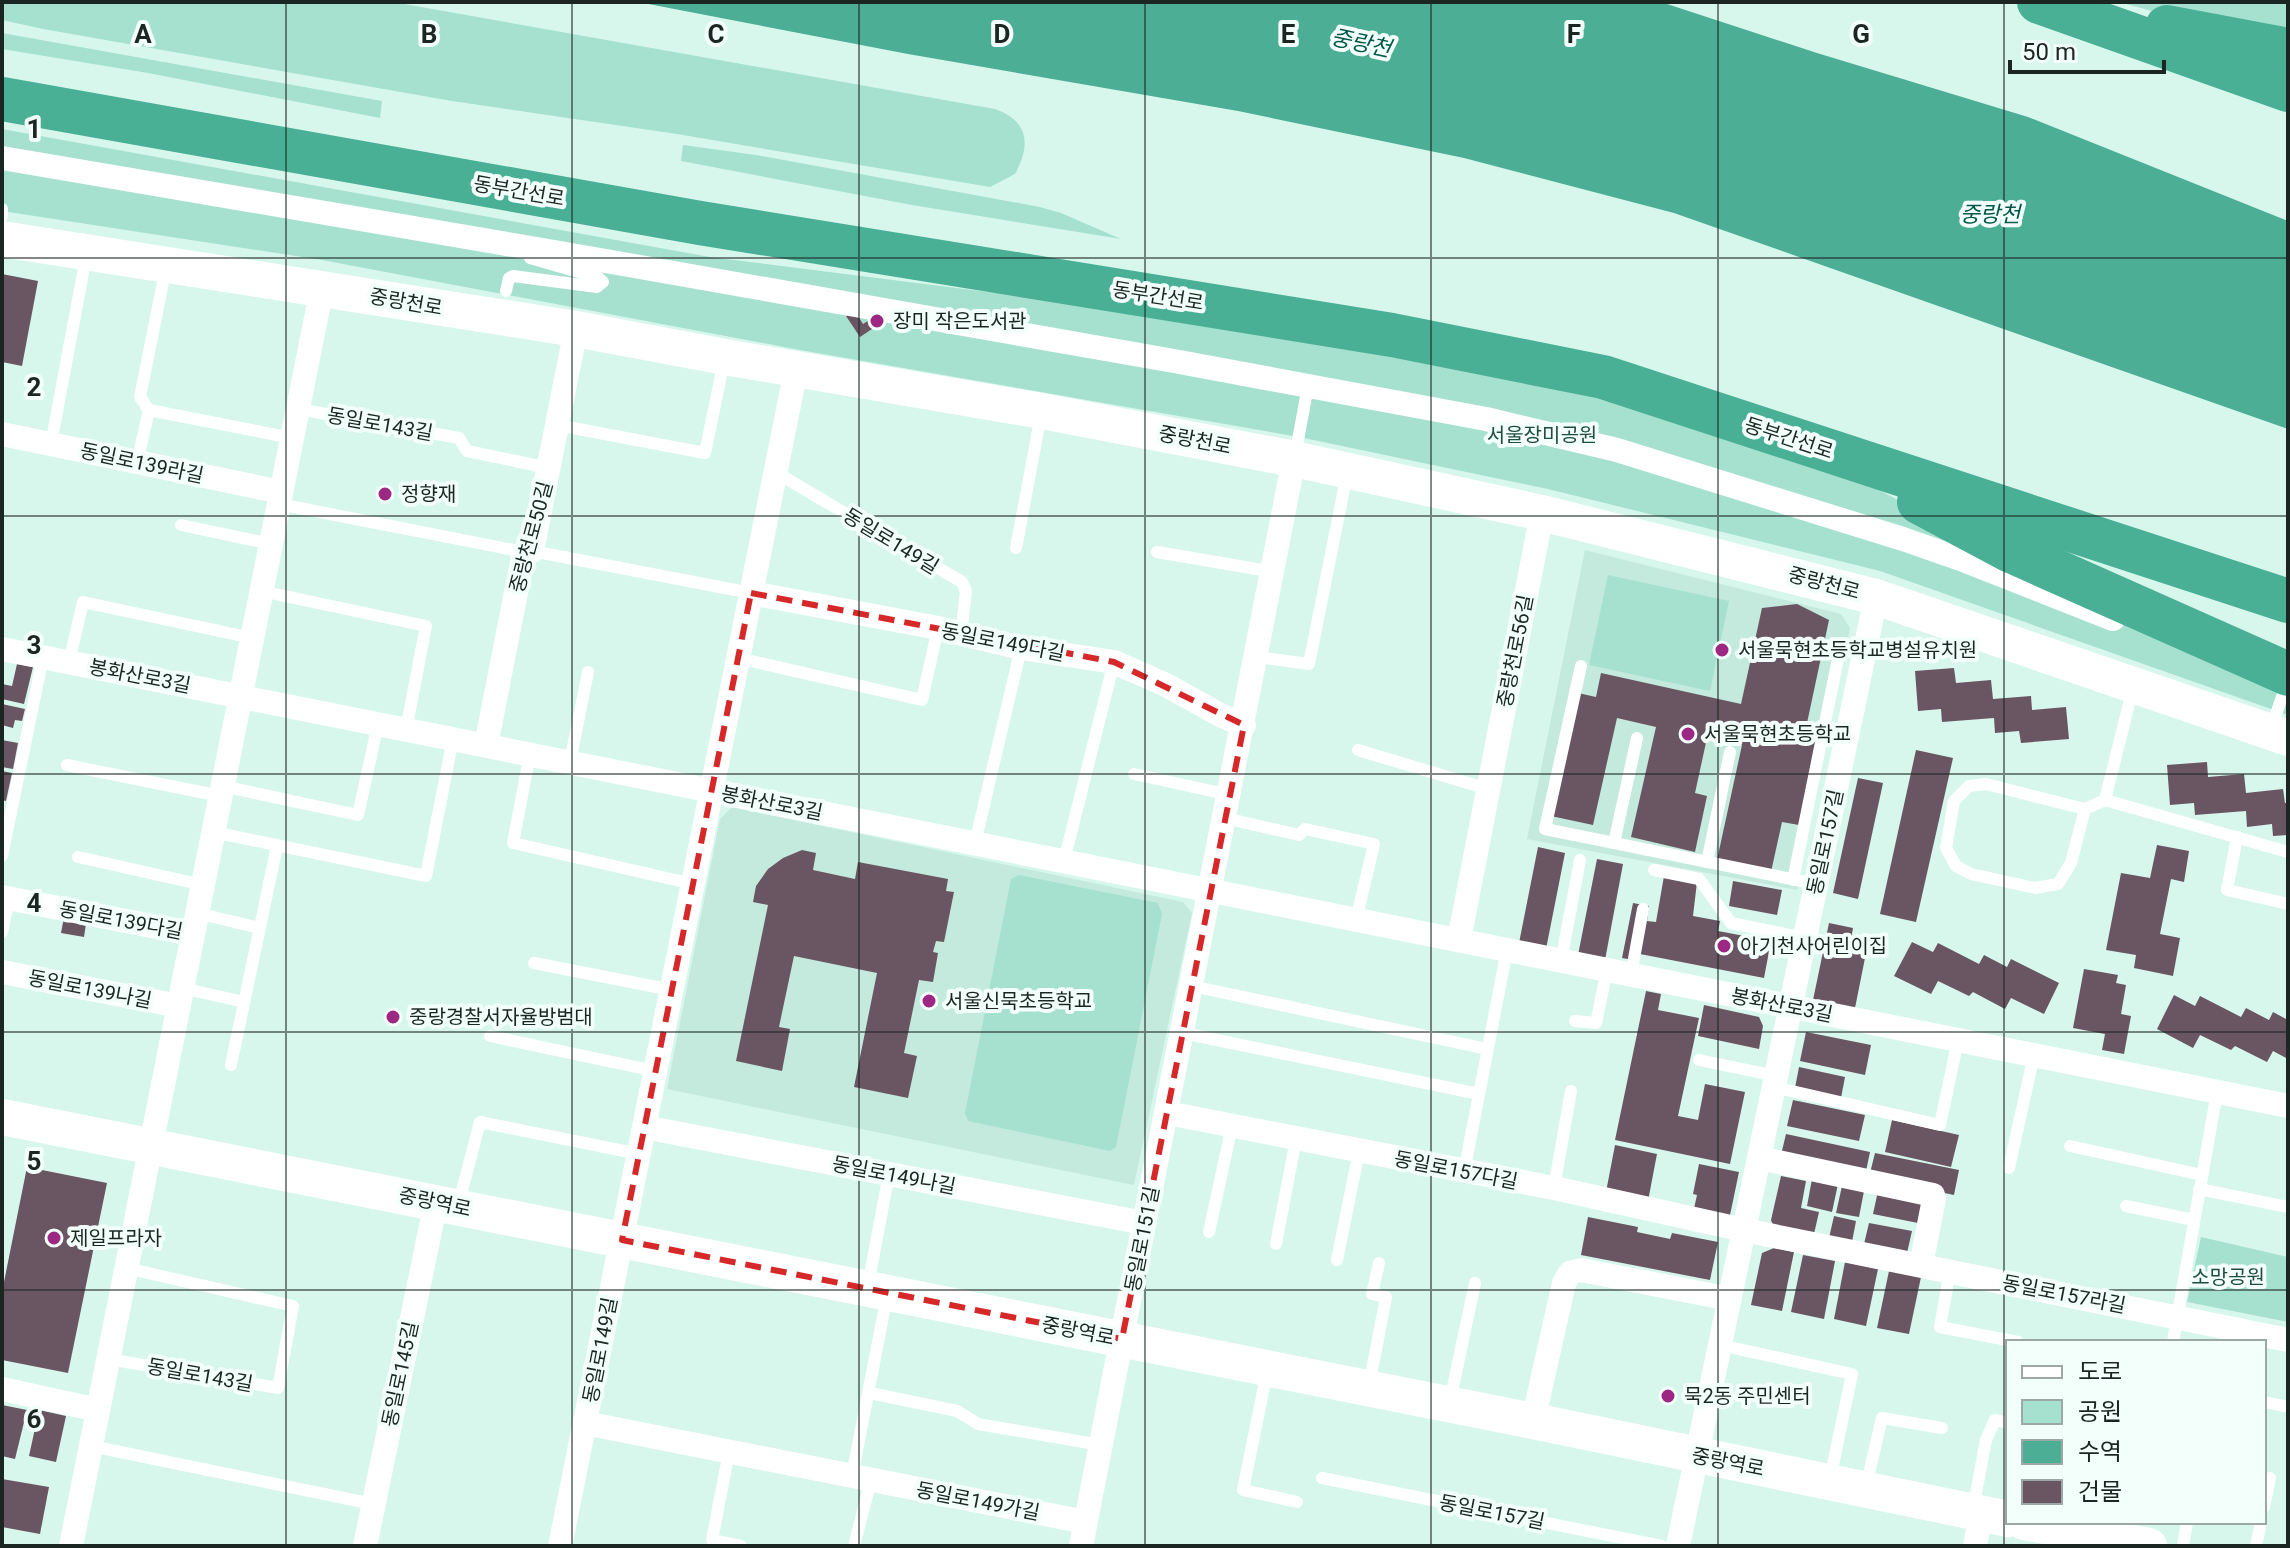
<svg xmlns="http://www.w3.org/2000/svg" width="2290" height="1548" font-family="Roboto,'Noto Sans KR',sans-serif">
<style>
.built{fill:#c3eadd}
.green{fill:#a6e1cf}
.water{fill:#4bae95}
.building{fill:#6a5563}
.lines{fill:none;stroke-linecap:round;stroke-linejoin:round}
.lane{stroke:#fff;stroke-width:12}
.street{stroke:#fff;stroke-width:24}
.secondary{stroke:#fff;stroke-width:36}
.highway{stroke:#49b096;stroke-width:44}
.marked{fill:none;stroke:#d62828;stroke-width:6;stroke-dasharray:16 10;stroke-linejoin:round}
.grid{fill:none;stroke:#1b2623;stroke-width:2;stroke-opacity:0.55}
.poi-dot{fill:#9d2883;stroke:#f2fffb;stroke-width:3}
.labels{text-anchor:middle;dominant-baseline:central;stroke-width:8;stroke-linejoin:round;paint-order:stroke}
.street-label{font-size:20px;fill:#1b2623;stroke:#f2fffb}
.poi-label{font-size:20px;fill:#1b2623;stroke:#f2fffb;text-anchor:start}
.park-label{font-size:20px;fill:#214c41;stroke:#f2fffb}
.water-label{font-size:22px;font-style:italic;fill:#005747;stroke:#f2fffb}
.grid-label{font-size:26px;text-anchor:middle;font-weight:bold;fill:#1b2623;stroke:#f2fffb;stroke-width:8;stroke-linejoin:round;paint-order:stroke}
</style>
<rect width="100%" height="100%" fill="#d7f7ec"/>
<g class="built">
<polygon points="1585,550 1841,614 1850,628 1797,890 1527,839"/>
<polygon points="732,807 1183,902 1192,913 1134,1185 667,1089 720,819"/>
</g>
<g class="green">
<path d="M2,2H393L995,109C1029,121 1031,145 1015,174L990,187L677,134L452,101L43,29L2,20Z"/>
<polygon points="2119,2 2288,2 2288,48"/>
<polygon points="2,33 382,101 380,118 148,73 2,49"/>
<polygon points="2,129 710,257 1258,326 1556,385 1877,489 2009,558 2288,681 2288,715 1880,571 1548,489 1299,437 800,350 322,260 2,211"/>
<polygon points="683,145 756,155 1040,207 1061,213 1121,239 912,205 681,161"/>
<polygon points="1608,575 1729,601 1710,691 1589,665"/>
<polygon points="1019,875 1158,903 1162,914 1116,1147 1110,1151 968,1121 965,1113 1011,879"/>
<polygon points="2201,1237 2288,1257 2288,1322 2187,1302"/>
</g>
<polygon class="water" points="638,2 1661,2 1817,53 2028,117 2288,221 2288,429 1674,213 1464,158 1238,111 908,54"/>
<g class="building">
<polygon points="2,274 38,281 22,366 2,362"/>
<polygon points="854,310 863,324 877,315 890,317 860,337 846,316"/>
<polygon points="1797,604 1829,620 1807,723 1820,726 1799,825 1782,822 1771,872 1717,860 1742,745 1707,738 1695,793 1707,796 1695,852 1631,837 1656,727 1617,718 1593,825 1551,816 1578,693 1596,697 1601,673 1741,704 1762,608"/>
<polygon points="17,664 33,667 24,704 2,699 2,684 12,686"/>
<polygon points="1954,668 1956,683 1991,680 1993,699 2031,696 2032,710 2066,707 2069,739 2021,743 2019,731 1995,733 1994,718 1942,722 1941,709 1918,711 1915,671"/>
<polygon points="2,704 25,709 22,721 15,720 13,728 2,725"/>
<polygon points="2,740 18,743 13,769 2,767"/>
<polygon points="1916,750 1953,758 1916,922 1880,914"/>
<polygon points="2207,762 2208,777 2244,774 2246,793 2283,789 2285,803 2288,803 2288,835 2273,836 2272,824 2247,827 2246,811 2195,815 2194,803 2170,805 2167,765"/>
<polygon points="2,771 12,773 6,801 2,800"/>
<polygon points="1858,778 1883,783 1858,899 1833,893"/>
<polygon points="2157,845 2189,851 2184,882 2171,879 2160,934 2180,938 2173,976 2134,968 2136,955 2106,950 2121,873 2150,878"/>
<polygon points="1538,847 1565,853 1546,949 1519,943"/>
<polygon points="802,850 816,853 813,870 855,879 858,862 948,879 946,891 954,892 944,942 936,941 933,952 938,953 933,982 919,980 904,1053 917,1056 908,1098 854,1087 877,973 794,956 779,1027 790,1029 782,1071 736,1061 768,905 753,902 756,886 768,869 783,858"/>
<polygon points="1597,859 1623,864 1605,960 1578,955"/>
<polygon points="1664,876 1697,882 1693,916 1720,921 1718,931 1771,941 1764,978 1640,954 1639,961 1622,958 1633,903 1649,906 1647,921 1656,922"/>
<polygon points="1733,881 1782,890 1777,915 1729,906"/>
<polygon points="65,912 87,917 84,937 61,933"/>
<polygon points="1829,923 1853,928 1849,950 1866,953 1855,1008 1813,1000"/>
<polygon points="1912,942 1933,952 1938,943 1979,964 1984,955 2007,967 2011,959 2059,983 2044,1014 2011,998 2005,1009 1973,992 1969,996 1938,981 1931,994 1894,976"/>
<polygon points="2084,969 2118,975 2116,983 2126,985 2121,1014 2131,1016 2124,1054 2102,1050 2105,1034 2073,1028"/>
<polygon points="1646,991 1661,994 1658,1010 1699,1018 1678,1116 1698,1120 1705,1084 1745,1092 1730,1164 1615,1140"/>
<polygon points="2174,995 2195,1006 2200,996 2241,1017 2246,1008 2269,1020 2273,1012 2288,1020 2288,1059 2273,1051 2267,1062 2235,1046 2231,1050 2200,1035 2193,1048 2157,1029"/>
<polygon points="1704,1005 1759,1017 1763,1026 1759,1049 1698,1036"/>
<polygon points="1806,1032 1871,1045 1865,1075 1800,1061"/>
<polygon points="1799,1067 1845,1077 1841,1098 1795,1088"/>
<polygon points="1793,1100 1865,1115 1859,1141 1787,1126"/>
<polygon points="1892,1120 1959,1135 1951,1167 1885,1152"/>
<polygon points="1786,1134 1870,1152 1865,1176 1780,1159"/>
<polygon points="1615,1145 1657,1154 1648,1201 1606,1192"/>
<polygon points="1875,1153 1959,1170 1954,1195 1869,1177"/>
<polygon points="1699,1164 1739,1172 1729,1220 1693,1213 1697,1195 1693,1194"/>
<polygon points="27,1167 107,1183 68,1373 2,1360 2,1292"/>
<polygon points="1781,1176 1806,1181 1801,1208 1819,1212 1814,1234 1773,1225 1771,1220"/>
<polygon points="1812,1179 1838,1184 1832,1212 1807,1206"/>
<polygon points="1842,1186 1864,1191 1859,1217 1836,1213"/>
<polygon points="1878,1191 1928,1201 1923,1224 1873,1214"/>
<polygon points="1834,1216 1856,1221 1852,1242 1829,1238"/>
<polygon points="1588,1217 1638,1227 1637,1232 1670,1239 1672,1233 1718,1242 1710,1280 1581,1255"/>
<polygon points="1869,1223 1912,1231 1907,1253 1864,1244"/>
<polygon points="1774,1248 1794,1252 1782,1311 1751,1305 1762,1253"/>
<polygon points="1803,1255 1835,1261 1824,1319 1791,1312"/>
<polygon points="1845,1262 1878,1269 1866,1326 1834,1319"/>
<polygon points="1889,1271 1921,1277 1909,1334 1877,1328"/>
<polygon points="2,1405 27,1410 15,1459 2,1456"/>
<polygon points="39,1410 66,1416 56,1462 29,1456"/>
<polygon points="2,1479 49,1487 40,1534 2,1527"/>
</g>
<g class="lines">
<g class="lane">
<polyline points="2,209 2,216"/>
<polyline points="506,291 509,278 513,276 597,287 603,282 599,278 530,258"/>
<polyline points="298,409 459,438 467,451 549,468"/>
<polyline points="149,410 140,397 166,267"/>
<polyline points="557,425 705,453 724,361"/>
<polyline points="51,444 86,257"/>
<polyline points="1295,456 1308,386"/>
<polyline points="137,463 149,410 292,438"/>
<polyline points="775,472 962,582 966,591 961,634"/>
<polyline points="279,504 524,552"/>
<polyline points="181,525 271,544"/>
<polyline points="1016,548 1041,415"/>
<polyline points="532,551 751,593"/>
<polyline points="1157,552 1274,572"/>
<polyline points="261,591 426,626 406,730"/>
<polyline points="1257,657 1309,664 1347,474"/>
<polyline points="738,658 922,700 938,628"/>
<polyline points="69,662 83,602 252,638"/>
<polyline points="1581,666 1545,829 1816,884"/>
<polyline points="2271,729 2283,694"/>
<polyline points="1358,750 1488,789"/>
<polyline points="530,754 513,843 693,884"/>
<polyline points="570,762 588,672"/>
<polyline points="67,765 220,796"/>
<polyline points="1134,774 1230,795"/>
<polyline points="222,786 358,815 378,724"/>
<polyline points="2105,800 2133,688"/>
<polyline points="2085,809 2071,863 2058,884 2035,888 1971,874 1956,866 1946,848 1954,801 1969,786 1986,784 2085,809 2105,800 2288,852"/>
<polyline points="1225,818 1299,835 1305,829 1374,844 1356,920"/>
<polyline points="213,832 426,876 453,739"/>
<polyline points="2237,837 2227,890 2288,904"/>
<polyline points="975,843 1021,648"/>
<polyline points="1614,843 1637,738"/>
<polyline points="2,856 43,657"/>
<polyline points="78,857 203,885"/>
<polyline points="1064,861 1114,662"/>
<polyline points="1707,862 1730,752"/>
<polyline points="1654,870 1699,879 1731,923 1805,938"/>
<polyline points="1793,880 1838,659"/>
<polyline points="197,913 260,928"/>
<polyline points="2,932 9,899"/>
<polyline points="1561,961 1580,860"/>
<polyline points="534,963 672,990"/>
<polyline points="1631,975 1643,909"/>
<polyline points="1192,986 1487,1049"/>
<polyline points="182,988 244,1002"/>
<polyline points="1575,1021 1596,1023 1607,970"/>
<polyline points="1183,1033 1479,1094"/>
<polyline points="490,1036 655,1071"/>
<polyline points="1699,1060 1776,1076"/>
<polyline points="231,1065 277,846"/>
<polyline points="1774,1087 1940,1125 1958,1040"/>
<polyline points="2070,1146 2202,1175"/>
<polyline points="2009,1168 2034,1055"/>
<polyline points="1464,1172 1507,950"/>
<polyline points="1554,1188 1571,1091"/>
<polyline points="2199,1189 2288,1207"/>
<polyline points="458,1206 480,1122 639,1154"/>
<polyline points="2126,1206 2194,1220"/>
<polyline points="1209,1232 1232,1126"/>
<polyline points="1276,1244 1296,1139"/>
<polyline points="1337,1260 1359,1151"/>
<polyline points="1950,1271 1940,1327 2018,1342"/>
<polyline points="868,1285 889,1174"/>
<polyline points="2173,1342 2217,1092"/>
<polyline points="1720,1345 1852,1374 1830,1479"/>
<polyline points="108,1359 278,1388 293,1306 126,1268"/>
<polyline points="1267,1372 1243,1490 1297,1502"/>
<polyline points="1369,1386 1386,1297 1372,1294 1379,1263"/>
<polyline points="870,1393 957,1411 978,1424 1101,1445"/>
<polyline points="1450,1401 1475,1283"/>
<polyline points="2264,1402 2288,1407"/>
<polyline points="91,1446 373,1504"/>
<polyline points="729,1452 712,1540 741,1546"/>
<polyline points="852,1476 887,1296"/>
<polyline points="1322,1478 1662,1546"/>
<polyline points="1866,1486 1882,1418 1942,1428"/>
<polyline points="2264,1507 2270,1478"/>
<polyline points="1973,1509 1986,1440 1995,1420 2008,1423"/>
<polyline points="854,1546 871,1480"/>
<polyline points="2183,1546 2187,1522"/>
<polyline points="2256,1546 2261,1522"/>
</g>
<g class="street">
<polyline points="2,158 560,253 1174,361 1486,419 1617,450 1903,539 1966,561 2113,619"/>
<polyline points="2,434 281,492"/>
<polyline points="751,593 938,628 1021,648 1114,662 1166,685 1222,716 1244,725"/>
<polyline points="2,649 2288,1106"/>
<polyline points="486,745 524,552 532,551 576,329"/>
<polyline points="2,897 193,934"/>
<polyline points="1459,940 1542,513"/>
<polyline points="2,972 179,1006"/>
<polyline points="1167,1113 1554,1188 1744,1230 2288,1340"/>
<polyline points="644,1127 1144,1223"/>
<polyline points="1759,1158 1933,1195 1934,1199 1921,1265"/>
<polyline points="2,1389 98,1410"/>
<polyline points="1533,1421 1564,1283 1570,1273 1581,1270 1730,1299"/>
<polyline points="585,1423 1085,1522"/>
<polyline points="71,1546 322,288"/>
<polyline points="365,1546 436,1202"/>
<polyline points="560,1546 796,370"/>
<polyline points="1081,1546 1294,459"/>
<polyline points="1678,1546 1876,597"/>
<polyline points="1975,1546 1981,1514"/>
</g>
<g class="secondary">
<polyline points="2,239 576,329 725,357 1042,411 1294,459 1542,513 1876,597 2288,738"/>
<polyline points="2,1117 1533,1421 2008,1519"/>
<polyline points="2024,1522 2149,1546"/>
</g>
<g class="highway">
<polyline points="2039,2 2288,90"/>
<polyline points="2167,27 2288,50"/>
<polyline points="2,99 700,223 1392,335 1603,377 2288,601"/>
<polyline points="1919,502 2011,551 2288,674"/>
</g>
</g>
<path class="marked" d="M751,593L1114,662L1244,725L1122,1339L622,1240Z"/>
<path class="grid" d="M286,2V1546M572,2V1546M859,2V1546M1145,2V1546M1431,2V1546M1718,2V1546M2004,2V1546M2,258H2288M2,516H2288M2,774H2288M2,1032H2288M2,1290H2288"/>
<g class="poi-dot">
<circle cx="877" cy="321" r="8"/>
<circle cx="385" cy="494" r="8"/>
<circle cx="1722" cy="650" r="8"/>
<circle cx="1688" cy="734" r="8"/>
<circle cx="1724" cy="946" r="8"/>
<circle cx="929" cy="1001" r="8"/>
<circle cx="393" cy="1017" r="8"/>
<circle cx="54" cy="1238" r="8"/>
<circle cx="1668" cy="1396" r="8"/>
</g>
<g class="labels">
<g class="street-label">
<text transform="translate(519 191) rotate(10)">동부간선로</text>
<text transform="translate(1158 296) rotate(9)">동부간선로</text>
<text transform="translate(406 302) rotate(10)">중랑천로</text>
<text transform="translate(380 424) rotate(10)">동일로143길</text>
<text transform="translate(1789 438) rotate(18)">동부간선로</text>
<text transform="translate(1195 440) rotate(11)">중랑천로</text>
<text transform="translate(142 463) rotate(12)">동일로139라길</text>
<text transform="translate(531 537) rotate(-75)">중랑천로50길</text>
<text transform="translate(891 541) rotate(31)">동일로149길</text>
<text transform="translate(1824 583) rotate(15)">중랑천로</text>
<text transform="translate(1003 642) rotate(11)">동일로149다길</text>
<text transform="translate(1515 651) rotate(-79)">중랑천로56길</text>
<text transform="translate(140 676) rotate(11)">봉화산로3길</text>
<text transform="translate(772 803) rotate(11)">봉화산로3길</text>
<text transform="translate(1825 842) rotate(-78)">동일로157길</text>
<text transform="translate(121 920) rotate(11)">동일로139다길</text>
<text transform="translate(90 989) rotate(11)">동일로139나길</text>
<text transform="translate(1782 1005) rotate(11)">봉화산로3길</text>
<text transform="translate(1456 1170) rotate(11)">동일로157다길</text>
<text transform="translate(894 1175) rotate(11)">동일로149나길</text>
<text transform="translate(435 1202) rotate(12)">중랑역로</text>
<text transform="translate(1142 1239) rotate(-79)">동일로151길</text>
<text transform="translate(2064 1294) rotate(11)">동일로157라길</text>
<text transform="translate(1078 1331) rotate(11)">중랑역로</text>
<text transform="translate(600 1350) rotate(-79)">동일로149길</text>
<text transform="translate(400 1374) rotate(-78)">동일로145길</text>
<text transform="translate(200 1375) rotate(10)">동일로143길</text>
<text transform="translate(1728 1462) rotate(11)">중랑역로</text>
<text transform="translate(978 1501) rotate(11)">동일로149가길</text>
<text transform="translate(1492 1512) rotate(11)">동일로157길</text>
</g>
<g class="poi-label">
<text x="893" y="321">장미 작은도서관</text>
<text x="401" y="494">정향재</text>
<text x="1738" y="650">서울묵현초등학교병설유치원</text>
<text x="1704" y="734">서울묵현초등학교</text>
<text x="1740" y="946">아기천사어린이집</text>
<text x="945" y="1001">서울신묵초등학교</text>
<text x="409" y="1017">중랑경찰서자율방범대</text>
<text x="70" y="1238">제일프라자</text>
<text x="1684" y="1396">묵2동 주민센터</text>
</g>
<g class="park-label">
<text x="1542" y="435">서울장미공원</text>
<text x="2228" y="1277">소망공원</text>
</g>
<g class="water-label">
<text transform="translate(1361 43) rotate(12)">중랑천</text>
<text x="1990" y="214">중랑천</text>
</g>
</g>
<g class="grid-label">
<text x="143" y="43">A</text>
<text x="429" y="43">B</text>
<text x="716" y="43">C</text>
<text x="1002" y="43">D</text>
<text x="1288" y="43">E</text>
<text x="1574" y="43">F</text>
<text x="1861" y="43">G</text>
<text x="34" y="138">1</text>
<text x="34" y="396">2</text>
<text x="34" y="654">3</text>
<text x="34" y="912">4</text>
<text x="34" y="1170">5</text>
<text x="34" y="1428">6</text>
</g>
<rect width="2290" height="1548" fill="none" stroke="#1b2623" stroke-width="8"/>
<rect x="2006" y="1340" width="260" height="184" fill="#f2fffb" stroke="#9ca8a5" stroke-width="2"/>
<rect x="2022" y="1366" width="40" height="12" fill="#ffffff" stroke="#9ca8a5" stroke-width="2"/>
<text x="2078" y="1380" font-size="24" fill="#1b2623">도로</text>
<rect x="2022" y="1400" width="40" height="24" fill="#a6e1cf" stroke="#9ca8a5" stroke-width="2"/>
<text x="2078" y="1420" font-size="24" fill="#1b2623">공원</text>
<rect x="2022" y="1440" width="40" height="24" fill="#4bae95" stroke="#9ca8a5" stroke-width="2"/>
<text x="2078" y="1460" font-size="24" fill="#1b2623">수역</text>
<rect x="2022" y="1480" width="40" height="24" fill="#6a5563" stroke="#9ca8a5" stroke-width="2"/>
<text x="2078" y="1500" font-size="24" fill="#1b2623">건물</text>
<path d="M2010 60v12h154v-12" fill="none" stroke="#1b2623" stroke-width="4"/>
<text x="2022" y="60" font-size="24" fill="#1b2623" stroke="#f2fffb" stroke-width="6" paint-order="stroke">50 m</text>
</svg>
